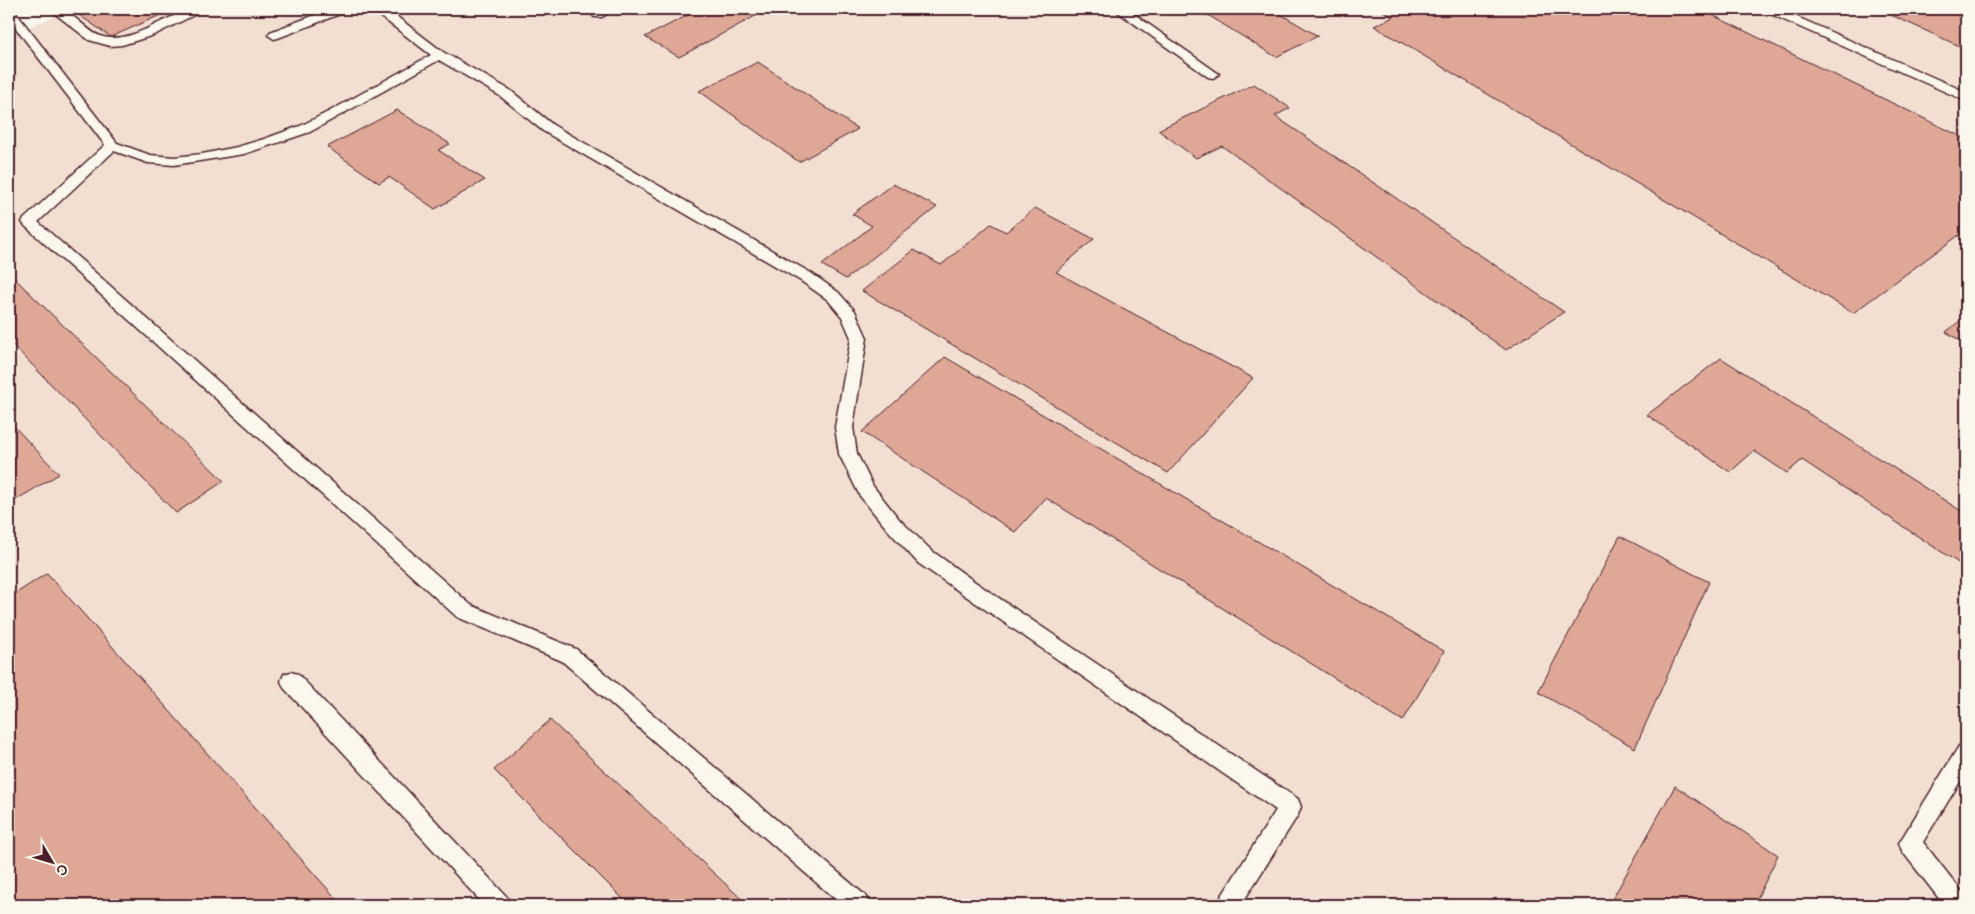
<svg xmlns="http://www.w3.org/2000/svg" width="1975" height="914" font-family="'Balsamiq Sans',sans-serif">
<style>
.built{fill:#f2dfd2}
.building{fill:#dea796;stroke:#4a1f2b}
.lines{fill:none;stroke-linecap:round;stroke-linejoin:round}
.lane-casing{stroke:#4a1f2b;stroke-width:3}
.lane{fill:#fbf7ec;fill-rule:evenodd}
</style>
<rect width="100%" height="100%" fill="#fbf7ec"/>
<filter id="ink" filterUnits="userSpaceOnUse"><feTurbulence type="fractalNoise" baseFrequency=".02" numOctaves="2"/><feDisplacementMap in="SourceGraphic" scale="10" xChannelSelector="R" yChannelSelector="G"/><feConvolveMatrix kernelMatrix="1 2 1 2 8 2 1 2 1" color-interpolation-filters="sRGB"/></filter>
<g filter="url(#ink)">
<polygon class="built" points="73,9 1966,9 1966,905 9,905 9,35"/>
<g class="building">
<polygon points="87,9 174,9 111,37 76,13"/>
<polygon points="700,9 757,9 763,12 679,57 645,37"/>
<polygon points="1198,9 1272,9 1318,36 1276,57"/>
<polygon points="1379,9 1700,9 1966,139 1966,230 1853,313 1374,26 1393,17"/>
<polygon points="1902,9 1966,9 1966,49 1891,15"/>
<polygon points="758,62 858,129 799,162 699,91"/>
<polygon points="1254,84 1290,108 1275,116 1564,312 1506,350 1222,146 1196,158 1158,130"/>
<polygon points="397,110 450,144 438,150 485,180 435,209 389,177 379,183 327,147"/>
<polygon points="893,184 937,207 846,279 822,265 872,226 852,214"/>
<polygon points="1035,208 1094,239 1056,272 1253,378 1168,473 862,291 914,250 941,265 991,224 1006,232"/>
<polygon points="9,273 224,481 176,513 9,341"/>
<polygon points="1966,316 1966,344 1946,332"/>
<polygon points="945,357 1444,651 1403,721 1046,498 1015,532 862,432"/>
<polygon points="1721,358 1966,514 1966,568 1802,460 1787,473 1754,451 1730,472 1647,415"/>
<polygon points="9,421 59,474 9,504"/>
<polygon points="1620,536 1709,582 1635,748 1538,692"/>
<polygon points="47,573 342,905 9,905 9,598"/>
<polygon points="550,720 748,905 629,905 494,770"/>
<polygon points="1675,786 1778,855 1754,905 1609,905"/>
</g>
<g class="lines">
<g class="lane-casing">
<g id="lane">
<polygon points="9,9 13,9 117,143 150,155 174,157 202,154 237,147 264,139 300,126 330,111 431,55 380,16 368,9 388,10 443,52 510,90 553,125 811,273 838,292 855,311 867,338 853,427 857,454 873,486 899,519 932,551 978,584 1298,799 1301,807 1298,815 1241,905 1216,905 1276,810 918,563 887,529 860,496 839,454 835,427 851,338 842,317 828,300 801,281 543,131 500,96 439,60 310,132 244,154 174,165 148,163 114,151 38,222 471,605 576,649 867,897 870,905 842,905 562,661 457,617 24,225 22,222 24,219 105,145 9,19"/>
<path d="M49,9C77,7 85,37 110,38C145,39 172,7 206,9L154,35L122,45L110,46L89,40Z"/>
<polygon points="331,9 347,9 345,12 278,38 274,39 268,35 270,32"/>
<polygon points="600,9 615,9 602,17 594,17 592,14"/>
<polygon points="1114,9 1127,9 1219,74 1213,78 1208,77"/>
<polygon points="1764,9 1779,9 1966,92 1966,101 1766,12"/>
<polygon points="291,672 298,674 507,897 510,905 484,905 284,688 281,681 284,674"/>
<polygon points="1966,743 1966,772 1923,842 1966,897 1966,905 1944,905 1902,851 1899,843 1959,746"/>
</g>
</g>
<use href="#lane" class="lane"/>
</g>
</g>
<rect width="1975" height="914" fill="none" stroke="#fbf7ec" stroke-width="30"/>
<rect x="15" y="15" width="1945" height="884" fill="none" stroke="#4a1f2b" stroke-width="2" filter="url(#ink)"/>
<g transform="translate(52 862) rotate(128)" stroke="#fbf7ec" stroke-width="4" paint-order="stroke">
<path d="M0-4L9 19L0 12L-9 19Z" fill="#4a1f2b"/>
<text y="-8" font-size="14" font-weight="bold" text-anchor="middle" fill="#4a1f2b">С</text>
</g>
</svg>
